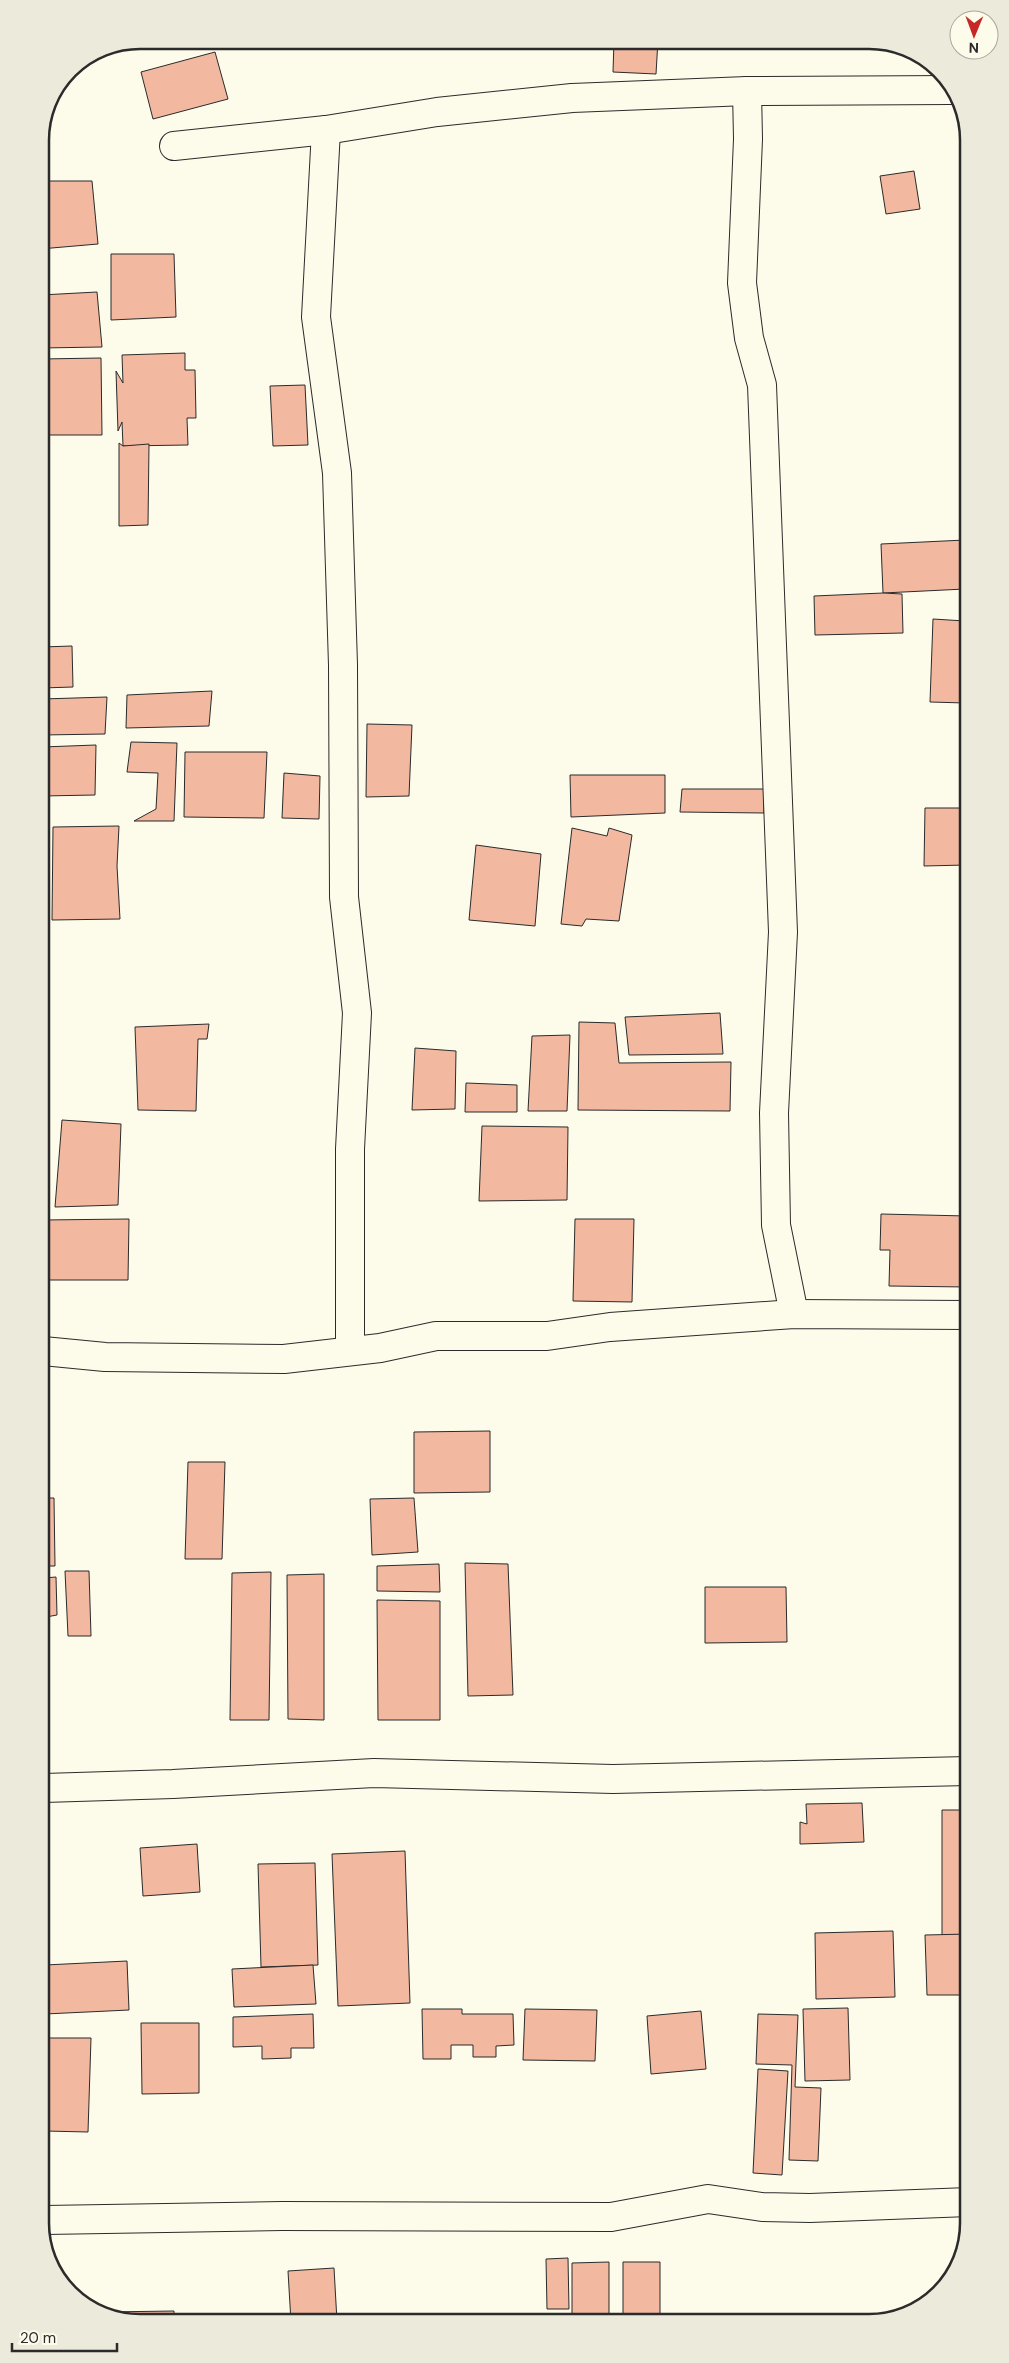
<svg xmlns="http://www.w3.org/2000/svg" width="1009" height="2363" font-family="'DM Sans',sans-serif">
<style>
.building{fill:#f2b8a0;stroke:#2b2b2b}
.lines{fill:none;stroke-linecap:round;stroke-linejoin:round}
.minor-casing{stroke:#2b2b2b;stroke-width:30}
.minor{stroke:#fdfbea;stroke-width:28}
.rim{fill:none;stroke:#2b2b2b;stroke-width:2.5}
</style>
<rect width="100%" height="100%" fill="#fdfbea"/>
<g class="building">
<polygon points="614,40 658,40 656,74 613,72"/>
<polygon points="215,52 228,99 153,119 141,72"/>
<polygon points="914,171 920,209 886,214 880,176"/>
<polygon points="40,181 92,181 98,244 40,249"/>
<polygon points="111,254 174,254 176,317 111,320"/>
<polygon points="97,292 102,347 41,348 41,295"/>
<polygon points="185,353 185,370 195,370 196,418 187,418 188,445 123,446 122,422 118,431 116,371 123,383 122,355"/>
<polygon points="101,358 102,435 43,435 41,359"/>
<polygon points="305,385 308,445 273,446 270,386"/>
<polygon points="119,443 123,446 149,444 148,525 119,526"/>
<polygon points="965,540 965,589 883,593 881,544"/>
<polygon points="883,593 902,594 903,633 815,635 814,596"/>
<polygon points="933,619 965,621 965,703 930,702"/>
<polygon points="72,646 73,687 42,688 41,647"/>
<polygon points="212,691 209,726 126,728 127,695"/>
<polygon points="107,697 105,734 42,735 42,699"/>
<polygon points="367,724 412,725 409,796 366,797"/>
<polygon points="131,742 177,743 174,821 134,821 156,809 158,773 127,772"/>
<polygon points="96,745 95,795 42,796 42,747"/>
<polygon points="185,752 267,752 264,818 184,817"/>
<polygon points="284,773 320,776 319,819 282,818"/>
<polygon points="570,775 665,775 665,813 571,817"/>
<polygon points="682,789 764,789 764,813 680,812"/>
<polygon points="925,808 966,808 966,865 924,866"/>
<polygon points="119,826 117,866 120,919 52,920 53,827"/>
<polygon points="572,828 607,836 609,828 632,835 619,921 586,919 582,926 561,924"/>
<polygon points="476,845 541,854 535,926 469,920"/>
<polygon points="720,1013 723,1054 629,1055 625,1017"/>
<polygon points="579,1022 615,1023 619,1063 731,1062 730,1111 578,1110"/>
<polygon points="209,1024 207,1039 198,1039 196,1111 138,1110 135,1027"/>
<polygon points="570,1035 567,1111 528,1111 532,1036"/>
<polygon points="415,1048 456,1051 455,1109 412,1110"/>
<polygon points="466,1083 517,1085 517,1112 465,1112"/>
<polygon points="62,1120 121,1124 118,1205 55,1207"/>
<polygon points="482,1126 568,1127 567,1200 479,1201"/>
<polygon points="881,1214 967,1216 967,1287 889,1286 890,1250 880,1250"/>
<polygon points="129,1219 128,1280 43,1280 43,1220"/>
<polygon points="575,1219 634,1219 632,1302 573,1301"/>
<polygon points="490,1431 490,1492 414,1493 414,1432"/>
<polygon points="188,1462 225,1462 222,1559 185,1559"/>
<polygon points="43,1498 54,1498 55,1566 44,1566"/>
<polygon points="414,1498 418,1552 372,1555 370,1499"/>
<polygon points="465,1563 508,1564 513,1695 468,1696"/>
<polygon points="439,1564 440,1592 377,1591 377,1566"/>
<polygon points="65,1571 89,1571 91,1636 68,1636"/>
<polygon points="271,1572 269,1720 230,1720 232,1573"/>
<polygon points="324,1574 324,1720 288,1719 287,1575"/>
<polygon points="56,1577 57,1615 46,1617 44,1626 44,1578"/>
<polygon points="705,1587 786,1587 787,1642 705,1643"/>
<polygon points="377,1600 440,1601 440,1720 378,1720"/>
<polygon points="862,1803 864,1842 800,1844 800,1822 807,1824 806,1804"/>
<polygon points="942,1810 968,1810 968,1934 942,1936"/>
<polygon points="197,1844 200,1892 143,1896 140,1848"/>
<polygon points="405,1851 410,2003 338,2006 332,1854"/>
<polygon points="315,1863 318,1965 261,1967 258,1864"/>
<polygon points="893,1931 895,1997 816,1999 815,1933"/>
<polygon points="968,1934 968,1995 927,1995 925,1935"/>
<polygon points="127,1961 129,2010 45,2014 45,1965"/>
<polygon points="313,1965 316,2004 234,2007 232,1969"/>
<polygon points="848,2008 850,2080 805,2081 803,2009"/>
<polygon points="422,2009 462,2009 462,2014 513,2014 514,2045 496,2046 496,2057 473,2057 473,2045 451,2045 451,2059 423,2059"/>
<polygon points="525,2009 597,2010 595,2061 523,2060"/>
<polygon points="701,2011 706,2069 651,2074 647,2016"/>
<polygon points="313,2014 314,2048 291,2048 291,2058 262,2059 262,2046 233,2047 233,2017"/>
<polygon points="758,2014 798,2015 795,2087 821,2088 818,2161 789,2160 792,2065 756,2064"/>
<polygon points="141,2023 199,2023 199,2093 142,2094"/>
<polygon points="45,2038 91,2038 88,2132 45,2131"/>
<polygon points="758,2069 788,2071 782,2175 753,2173"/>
<polygon points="568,2258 569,2309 547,2309 546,2259"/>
<polygon points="609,2262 609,2320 572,2320 572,2263"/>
<polygon points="623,2262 660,2262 660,2319 623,2320"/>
<polygon points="334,2268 337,2321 291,2322 288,2271"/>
<polygon points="174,2311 174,2322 133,2323 104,2312"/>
</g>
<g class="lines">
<g class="minor-casing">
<g id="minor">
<polyline points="747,91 748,139 742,283 749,338 762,385 783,932 774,1113 776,1225 794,1314"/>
<polyline points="326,130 316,317 337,473 343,665 344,897 357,1013 350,1149 350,1351"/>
<polyline points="174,146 326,130 437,112 572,98 747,91 951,90"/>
<polyline points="43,1351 105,1357 284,1359 380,1348 436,1336 547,1336 610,1327 794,1314 967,1315"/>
<polyline points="44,1788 173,1784 374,1773 613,1779 968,1771"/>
<polyline points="45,2220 282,2216 611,2217 708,2199 762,2207 810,2208 969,2202"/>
</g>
</g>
<use href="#minor" class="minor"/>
</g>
<path d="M0 0H1009V2363H0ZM140 49H869A91 91 0 0 1 960 140V2223A91 91 0 0 1 869 2314H140A91 91 0 0 1 49 2223V140A91 91 0 0 1 140 49Z" fill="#eceadb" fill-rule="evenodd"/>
<path class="rim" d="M140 49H869A91 91 0 0 1 960 140V2223A91 91 0 0 1 869 2314H140A91 91 0 0 1 49 2223V140A91 91 0 0 1 140 49Z"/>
<g transform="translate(974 35) rotate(181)"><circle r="24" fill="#fdfbea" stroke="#a9a89e"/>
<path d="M0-4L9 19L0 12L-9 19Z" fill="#c62828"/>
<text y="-8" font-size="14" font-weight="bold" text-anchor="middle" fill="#2b2b2b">N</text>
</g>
<path d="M12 2343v8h105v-8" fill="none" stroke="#2b2b2b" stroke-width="2.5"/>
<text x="20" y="2343" font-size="15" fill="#2b2b2b" stroke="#fdfbea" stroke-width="4" paint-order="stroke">20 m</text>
</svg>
